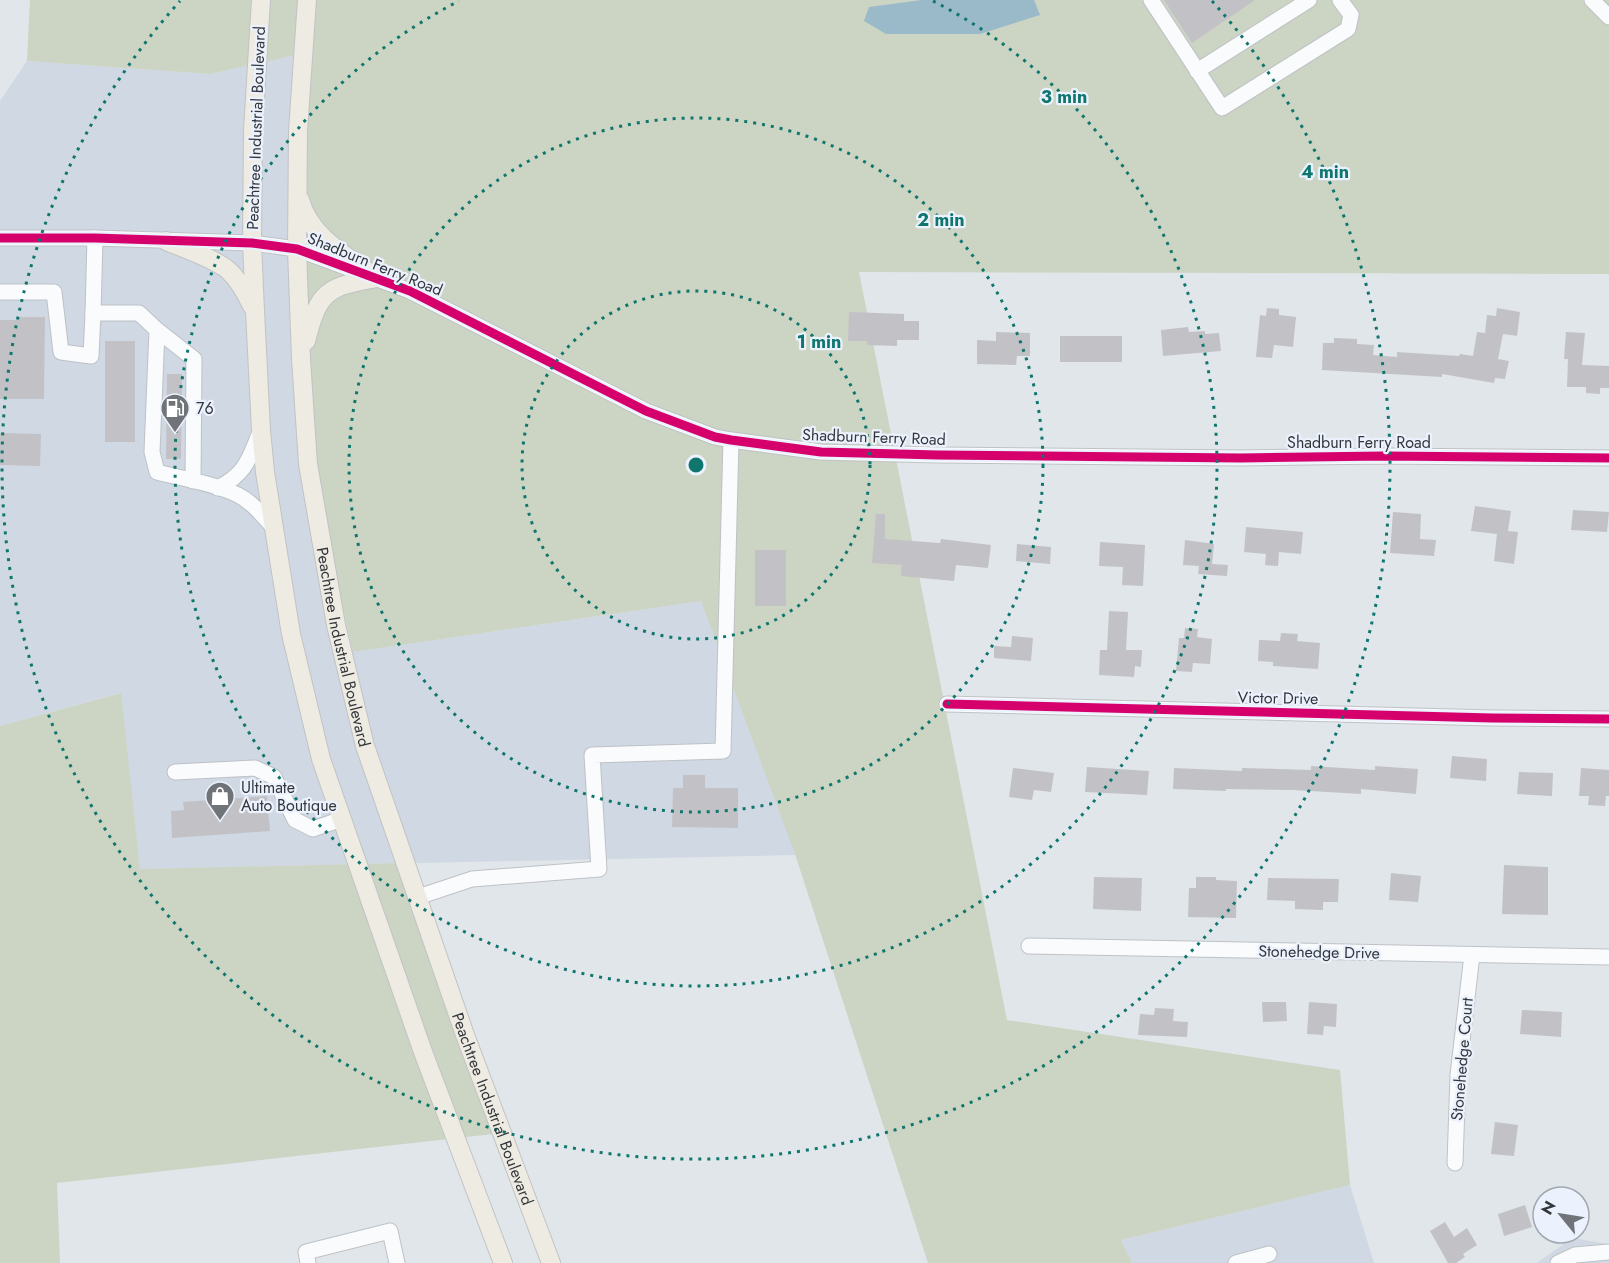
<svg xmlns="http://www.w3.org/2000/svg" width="1609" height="1263" font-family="Jost,sans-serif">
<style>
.built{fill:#d0d8e3}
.green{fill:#ccd4c3}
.water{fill:#9abac9}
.building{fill:#c2c2c6}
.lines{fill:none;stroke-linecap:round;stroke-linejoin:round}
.minor-casing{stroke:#bec2c6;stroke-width:17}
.major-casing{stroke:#c0c3c5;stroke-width:20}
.minor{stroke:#fafbfc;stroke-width:15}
.major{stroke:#eeebe3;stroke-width:18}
.cycleway-casing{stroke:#ebf2fd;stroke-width:13}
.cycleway{stroke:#d6006c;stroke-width:9}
.ring{fill:none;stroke:#0f766e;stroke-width:3;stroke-dasharray:3 6}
.labels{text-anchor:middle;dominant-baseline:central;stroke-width:4.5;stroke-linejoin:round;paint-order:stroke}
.street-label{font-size:16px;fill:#33363a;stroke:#ebf2fd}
.poi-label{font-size:16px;fill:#33363a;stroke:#ebf2fd;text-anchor:start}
.centre{fill:#0f766e;stroke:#ebf2fd;stroke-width:3}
.ring-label{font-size:18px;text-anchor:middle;font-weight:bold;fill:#0f766e;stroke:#ebf2fd;stroke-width:4.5;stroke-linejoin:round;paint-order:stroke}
</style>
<rect width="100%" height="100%" fill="#e1e6eb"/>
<g class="built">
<polygon points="305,53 303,436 353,652 701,601 796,855 140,869 120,693 0,726 0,101 27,61 210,74"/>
<polygon points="1350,1185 1374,1263 1132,1263 1121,1240"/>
<polygon points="1572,1238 1609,1244 1609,1263 1537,1263"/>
</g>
<g class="green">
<polygon points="30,0 1609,0 1609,274 859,272 1007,1020 1340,1070 1350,1185 1121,1240 1132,1263 928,1263 795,854 701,601 353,652 303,436 305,53 210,74 27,61"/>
<polygon points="121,693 140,869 404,863 502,1133 57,1183 60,1263 0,1263 0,726"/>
</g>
<polygon class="water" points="922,0 1034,0 1040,15 980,34 886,34 864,21 869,7"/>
<g class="building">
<polygon points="1164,0 1255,0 1192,43"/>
<polygon points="1267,308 1279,309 1279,315 1296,317 1293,347 1274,345 1272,358 1256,357 1260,315 1266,316"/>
<polygon points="1497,308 1520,312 1517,336 1503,334 1498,359 1509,361 1505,379 1495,378 1494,383 1442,374 1442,377 1322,370 1323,343 1334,343 1334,338 1357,339 1357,344 1374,345 1373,355 1397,357 1397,352 1459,356 1460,354 1473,356 1477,332 1485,333 1487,315 1496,316"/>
<polygon points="849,312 904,314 904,321 919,321 919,340 897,340 897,346 867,345 867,341 848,341"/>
<polygon points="17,317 45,317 44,399 0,399 0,320 17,320"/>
<polygon points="1188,327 1189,332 1205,331 1205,334 1219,333 1221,351 1163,356 1161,330"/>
<polygon points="996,332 1030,333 1030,356 1017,356 1016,365 977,364 977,340 996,341"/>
<polygon points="1566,332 1585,333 1582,365 1609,366 1609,388 1600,388 1600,394 1586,393 1586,387 1567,387 1568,359 1564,359"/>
<rect x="1060" y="336" width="62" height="26"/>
<rect x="105" y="341" width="30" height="101"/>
<polygon points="167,374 182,374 181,459 166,459"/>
<polygon points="0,433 41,434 40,466 0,465"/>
<polygon points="1475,506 1511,511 1508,531 1518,532 1514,564 1494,561 1497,534 1471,531"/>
<polygon points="1573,510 1609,512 1607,532 1571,530"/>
<polygon points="1393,512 1421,514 1420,539 1436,540 1434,556 1390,553"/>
<polygon points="876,514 885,514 885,539 940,543 941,539 991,545 988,568 956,565 954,581 901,576 902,565 872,563"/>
<polygon points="1246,527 1303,532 1301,554 1279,552 1278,566 1265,565 1266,554 1244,552"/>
<polygon points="1185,540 1214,544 1212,564 1228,565 1227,576 1198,574 1199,566 1183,565"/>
<polygon points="1100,542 1145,545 1143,586 1122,585 1123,567 1099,566"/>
<polygon points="1017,544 1051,547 1050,564 1016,561"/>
<rect x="755" y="550" width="31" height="56"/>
<polygon points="1109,611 1128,612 1126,650 1142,650 1141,667 1135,666 1134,677 1099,675 1100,650 1107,650"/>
<polygon points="1185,628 1198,629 1197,637 1212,639 1210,664 1193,663 1192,672 1176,671 1179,638 1184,638"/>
<polygon points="1281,633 1298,634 1297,641 1320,643 1318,669 1273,666 1273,662 1258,661 1259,640 1280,641"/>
<polygon points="1012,636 1033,638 1031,661 994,658 994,646 1011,647"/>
<polygon points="1452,756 1487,759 1486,781 1450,778"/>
<polygon points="1311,766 1375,770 1375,766 1418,769 1416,794 1361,789 1361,794 1293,790 1226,789 1226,791 1173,789 1174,768 1242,771 1242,768 1311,770"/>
<polygon points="1087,767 1149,771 1147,795 1085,792"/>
<polygon points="1013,768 1054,773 1051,792 1034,790 1032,800 1009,797"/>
<polygon points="1581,768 1609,770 1609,796 1606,796 1605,806 1588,805 1589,796 1579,796"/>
<polygon points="1519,772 1553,773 1552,796 1517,794"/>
<polygon points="683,775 705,775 705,788 738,788 738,828 672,827 673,788 683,788"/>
<polygon points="267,796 270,831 172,838 171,811 184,810 183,802"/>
<polygon points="1504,865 1548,867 1548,915 1502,914"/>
<polygon points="1391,873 1421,876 1418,902 1389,900"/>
<polygon points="1094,877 1142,878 1141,911 1093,909"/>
<polygon points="1196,877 1216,877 1216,880 1237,881 1236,918 1188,917 1189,888 1196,888"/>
<polygon points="1268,878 1339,879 1338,902 1323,902 1323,910 1295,909 1295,901 1267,900"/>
<polygon points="1262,1002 1286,1002 1287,1021 1263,1022"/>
<polygon points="1309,1002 1337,1004 1336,1027 1324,1026 1323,1035 1307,1034"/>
<polygon points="1155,1008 1174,1009 1173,1021 1188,1022 1187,1037 1138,1035 1140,1014 1154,1015"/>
<polygon points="1522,1010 1562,1012 1561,1037 1520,1034"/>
<polygon points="1495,1122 1518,1125 1514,1156 1491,1154"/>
<polygon points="1525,1205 1532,1227 1504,1236 1498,1214"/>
<polygon points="1445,1222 1454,1237 1467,1228 1477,1245 1463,1254 1465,1257 1456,1263 1448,1263 1430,1231"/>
</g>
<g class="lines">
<g class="minor-casing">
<g id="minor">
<polyline points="1151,0 1222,108 1348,29 1351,15 1340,0"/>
<polyline points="1592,0 1609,17"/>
<polyline points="1197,71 1309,0"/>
<polyline points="0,238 95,238 252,243 297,249 410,291 646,411 715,437 731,440 821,452 938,455 1241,458 1383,456 1609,458"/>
<path d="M95,238L93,313H139L157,330L152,452L157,472C183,479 213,483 238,495C252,502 263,516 273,527"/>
<polyline points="0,292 54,292 61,352 91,356 93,313"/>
<polyline points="157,330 194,359 193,481"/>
<path d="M218,488C247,473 249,458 261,430"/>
<polyline points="947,704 1492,718 1609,719"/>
<polyline points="175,772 255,768 274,777 295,820 313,829 342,819"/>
<polyline points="418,897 472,879 599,869 592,755 723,751 731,440"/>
<polyline points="1029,946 1609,957"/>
<polyline points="1455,1163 1458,1075 1472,955"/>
<polyline points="308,1263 306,1252 390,1231 397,1263"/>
<polyline points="1236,1263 1269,1254"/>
<polyline points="1558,1263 1575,1255 1609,1252"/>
</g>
</g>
<g class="major-casing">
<g id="major">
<polyline points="261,0 253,130 252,243 255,311 261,430 265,472 291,634 321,759 423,1052 503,1263"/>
<path id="s1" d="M307,0L298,131L297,249L301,359L308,464L336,625L365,746L465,1035L551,1263"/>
<path d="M300,200C310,237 348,257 377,278"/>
<path d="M166,241C183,248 215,259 228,270C239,280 246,293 252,306"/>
<path d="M306,341C319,290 327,287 377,278"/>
</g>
</g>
<use href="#minor" class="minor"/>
<use href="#major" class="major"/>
<g class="cycleway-casing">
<g id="cycleway">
<polyline points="0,238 95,238 252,243 297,249 410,291 646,411 715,437 731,440 821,452 938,455 1241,458 1383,456 1609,458"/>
<polyline points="947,704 1492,718 1609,719"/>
</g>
</g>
<use href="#cycleway" class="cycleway"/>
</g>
<g class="ring">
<circle cx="696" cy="465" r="174"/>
<circle cx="696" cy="465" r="347"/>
<path d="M933 1A521 521 0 1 1 459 1"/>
<path d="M1212 1A694 694 0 1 1 180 1"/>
</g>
<defs>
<g id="fuel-pin" transform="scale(1.5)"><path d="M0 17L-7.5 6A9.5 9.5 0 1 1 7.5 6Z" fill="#707478" stroke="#ebf2fd"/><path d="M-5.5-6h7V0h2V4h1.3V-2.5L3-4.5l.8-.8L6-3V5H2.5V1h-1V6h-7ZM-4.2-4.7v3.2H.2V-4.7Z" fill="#fff"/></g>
<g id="shop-pin" transform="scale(1.5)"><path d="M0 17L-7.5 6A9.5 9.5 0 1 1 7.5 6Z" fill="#707478" stroke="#ebf2fd"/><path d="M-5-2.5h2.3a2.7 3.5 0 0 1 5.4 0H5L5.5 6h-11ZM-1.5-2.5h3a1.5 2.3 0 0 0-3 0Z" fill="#fff"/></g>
</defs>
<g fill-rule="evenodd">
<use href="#fuel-pin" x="175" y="408"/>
<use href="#shop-pin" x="220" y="796"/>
</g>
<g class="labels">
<g class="street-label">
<text transform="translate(256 128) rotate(-88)">Peachtree Industrial Boulevard</text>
<text transform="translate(375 264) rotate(22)">Shadburn Ferry Road</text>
<text transform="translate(874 437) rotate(2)">Shadburn Ferry Road</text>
<text x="1359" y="442">Shadburn Ferry Road</text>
<text stroke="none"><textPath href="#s1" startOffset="651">Peachtree Industrial Boulevard</textPath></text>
<text transform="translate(1278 698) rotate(1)">Victor Drive</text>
<text transform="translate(1319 952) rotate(1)">Stonehedge Drive</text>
<text transform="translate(1462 1059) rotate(-85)">Stonehedge Court</text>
<text stroke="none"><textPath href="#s1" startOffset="1137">Peachtree Industrial Boulevard</textPath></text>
</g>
<g class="poi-label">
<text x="196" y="408">76</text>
<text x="241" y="787">Ultimate<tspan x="241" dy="18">Auto Boutique</tspan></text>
</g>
</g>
<circle cx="696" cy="465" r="9" class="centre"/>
<g class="ring-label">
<text x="1064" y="103">3 min</text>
<text x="1325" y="178">4 min</text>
<text x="941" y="226">2 min</text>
<text x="819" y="348">1 min</text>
</g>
<g transform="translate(1561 1215) rotate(300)"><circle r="28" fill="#ebf2fd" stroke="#a1a7af" stroke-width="1.5"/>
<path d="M0-4.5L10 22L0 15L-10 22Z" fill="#707478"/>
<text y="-9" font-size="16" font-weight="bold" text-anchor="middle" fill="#33363a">N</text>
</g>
</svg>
